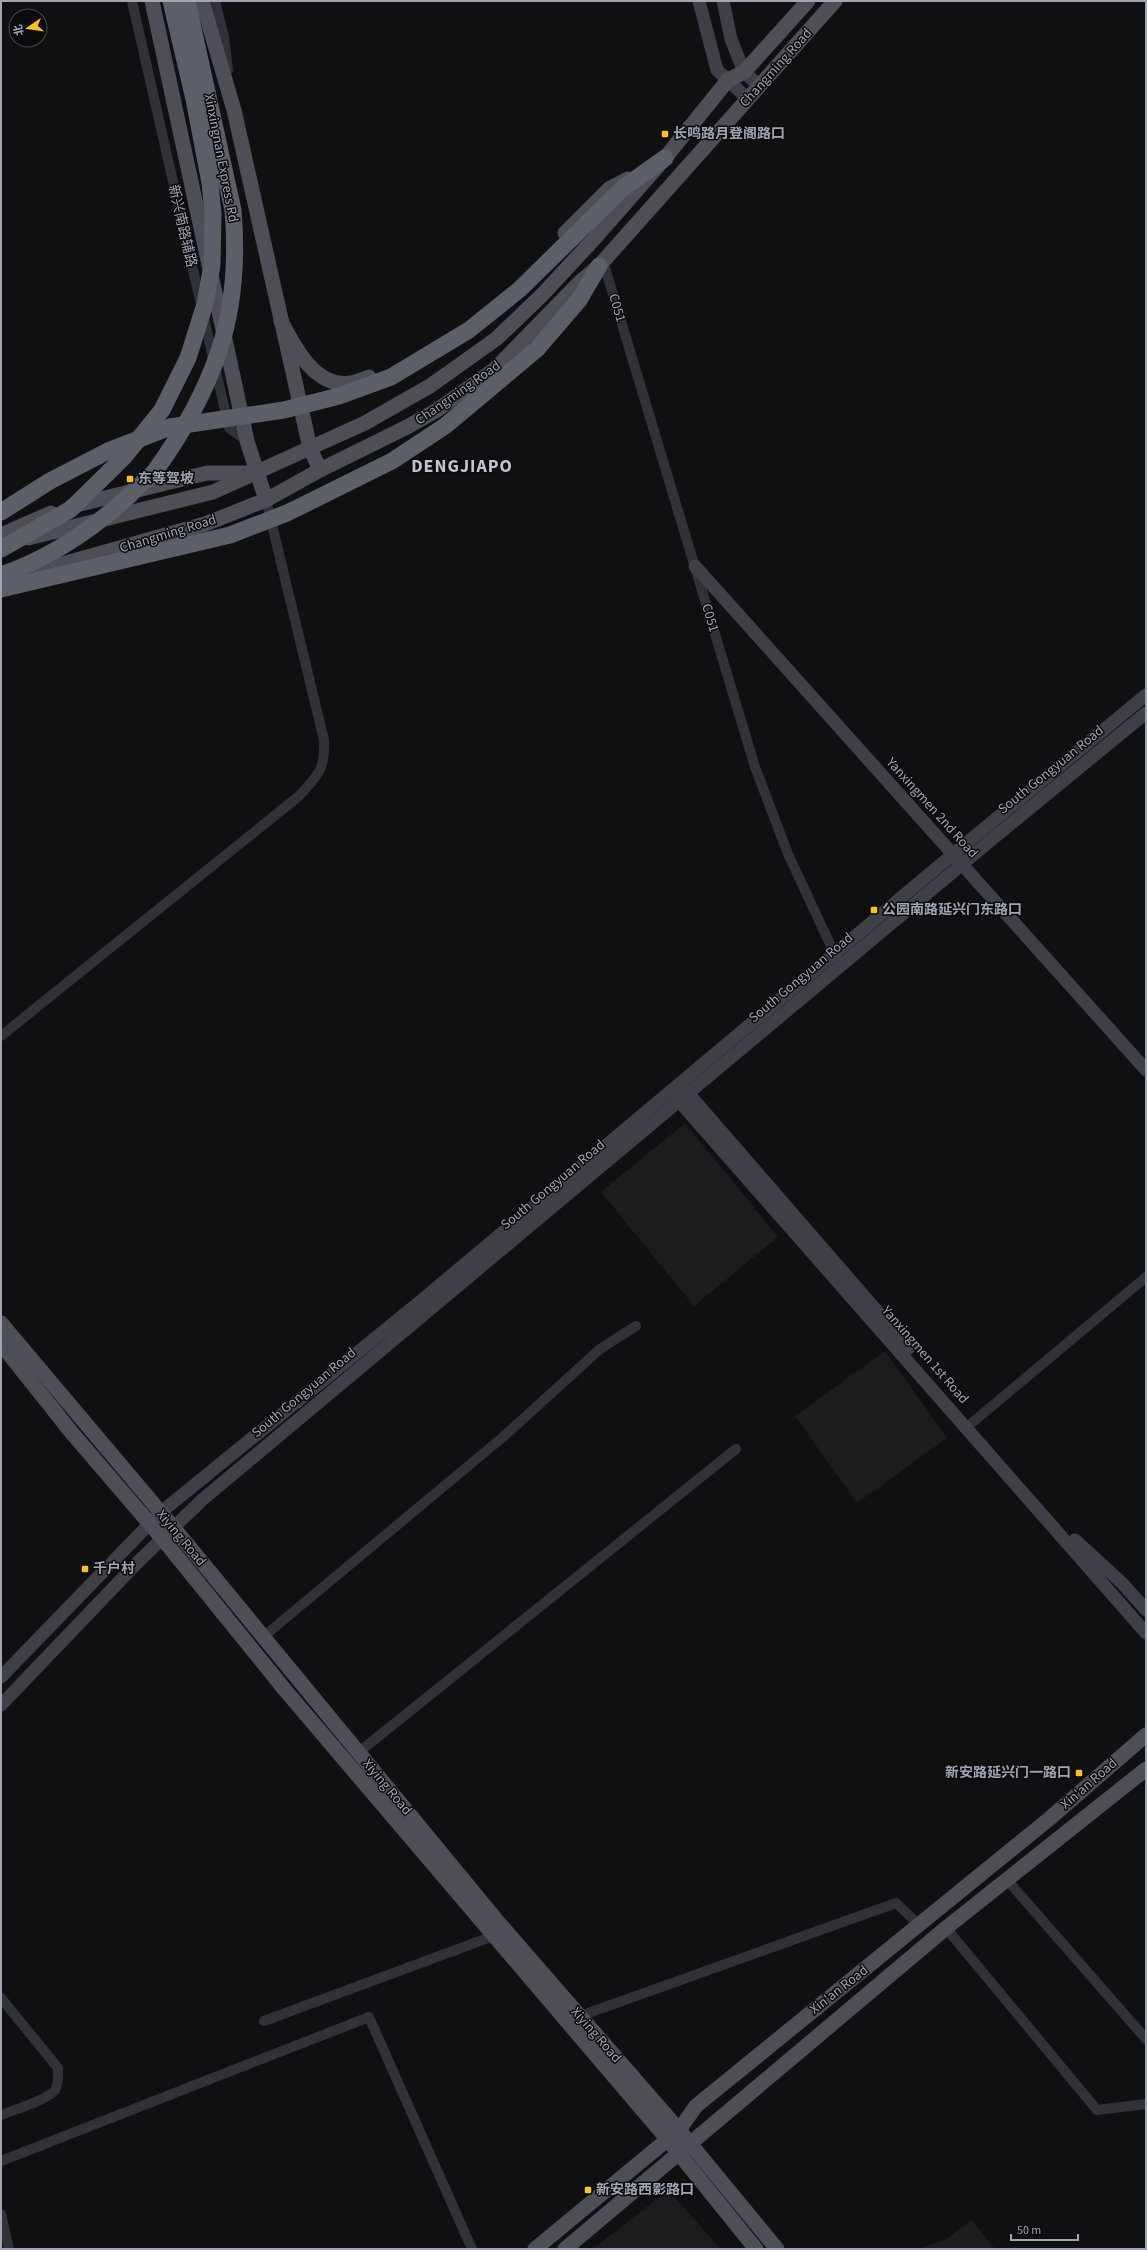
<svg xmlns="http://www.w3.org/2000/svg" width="1147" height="2250" font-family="'Source Sans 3','Noto Sans SC',sans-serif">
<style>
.built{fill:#1c1c1f}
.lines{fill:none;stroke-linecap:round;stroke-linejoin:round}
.street{stroke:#313237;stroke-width:10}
.secondary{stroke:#3f4047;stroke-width:13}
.primary{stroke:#4d4e56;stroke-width:15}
.highway{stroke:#5d5f68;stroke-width:17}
.poi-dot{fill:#f9c221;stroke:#0b0b0d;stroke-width:1.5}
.labels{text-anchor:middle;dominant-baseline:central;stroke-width:3;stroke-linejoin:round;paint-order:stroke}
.street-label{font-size:14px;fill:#a1a5b3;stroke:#0b0b0d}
.poi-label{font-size:14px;font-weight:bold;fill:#a1a5b3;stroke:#0b0b0d;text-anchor:start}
.district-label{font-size:18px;font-weight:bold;letter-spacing:1px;fill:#c2c4cf;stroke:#0b0b0d}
</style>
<rect width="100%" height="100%" fill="#101012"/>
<g class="built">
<polygon points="685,1123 778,1237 694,1306 601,1192"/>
<polygon points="885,1351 947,1438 857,1503 795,1416"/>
<polygon points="668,2190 721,2249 593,2249"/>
<polygon points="971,2220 995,2249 918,2249 945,2240"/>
</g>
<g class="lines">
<g class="street">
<polyline points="132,1 229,428 247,441"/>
<polyline points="215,1 224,37 228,70"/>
<polyline points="603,261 755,767 788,854 837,959"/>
<path d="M1,1036L299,796C319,774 325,770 324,740L266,500"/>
<polyline points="967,1427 1146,1277"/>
<polyline points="263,1637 503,1437 600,1349 636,1326"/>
<polyline points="359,1752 736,1449"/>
<polyline points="1008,1881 1146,2039"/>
<polyline points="946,1928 1097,2110 1146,2104"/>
<path d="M1,1998L58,2068C58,2074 59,2084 55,2090C48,2100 13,2110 1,2115"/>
<polyline points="580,2016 896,1903 919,1925"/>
<polyline points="264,2021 496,1935"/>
<polyline points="1,2161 369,2017 472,2249"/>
<polyline points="1,2214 9,2249"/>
</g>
<g class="secondary">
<polyline points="699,1 717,70 748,99"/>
<polyline points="723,1 731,39 744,72 760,86"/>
<polyline points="695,566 1146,1070"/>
<polyline points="688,1093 909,1348"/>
<polyline points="679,1101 1146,1633"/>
<polyline points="1075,1540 1122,1583 1146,1610"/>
<polyline points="1,1677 160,1513 422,1300 952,855 1146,695"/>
<polyline points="1,1705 137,1563 202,1500 991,840 1146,713"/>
</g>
<g class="primary">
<polyline points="152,1 247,441 266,500"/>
<polyline points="202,1 234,110 310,448 320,470"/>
<polyline points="565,233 609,189 628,179"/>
<path d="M281,321C295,348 315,388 351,383C357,382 363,379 369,377"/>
<polyline points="72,506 207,473 250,473"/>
<polyline points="1,535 51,513"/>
<polyline points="28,538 213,492 365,423 430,386 496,339 542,295 593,240 665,158 728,80 744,72 808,1"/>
<polyline points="9,579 205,524 266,500 320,470 407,427 437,410 495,369 580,282 599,266 835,1"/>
<polyline points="1,1323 173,1527 498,1922 679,2130 777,2249"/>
<polyline points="1,1344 72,1433 162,1538 285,1690 668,2140 756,2249"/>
<polyline points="535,2249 679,2130 696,2106 1049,1819 1146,1735"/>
<polyline points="565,2249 946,1928 1146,1769"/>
</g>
<g class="highway">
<polyline points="1,512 50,481 108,451 170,427 284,410 339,396 391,377 469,330 520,289 623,188 665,158"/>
<polyline points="1,549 71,509 124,457 162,410 188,358 205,304 212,265 213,214 210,183 194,99 171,1"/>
<path d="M1,575C51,558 93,529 131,494C138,486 148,479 155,471C181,435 205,393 219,351C234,306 237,257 233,210L187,1"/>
<polyline points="1,589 230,535 287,513 392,461 445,426 537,349 579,300 599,266"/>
</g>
</g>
<g class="poi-dot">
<rect x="661" y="130" width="8" height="8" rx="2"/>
<rect x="126" y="475" width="8" height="8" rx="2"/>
<rect x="870" y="906" width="8" height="8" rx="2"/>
<rect x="81" y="1565" width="8" height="8" rx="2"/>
<rect x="1075" y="1769" width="8" height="8" rx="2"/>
<rect x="584" y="2186" width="8" height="8" rx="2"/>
</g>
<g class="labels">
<g class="street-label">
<text transform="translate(776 68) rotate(-48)">Changming Road</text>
<text transform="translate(221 158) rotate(79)">Xinxingnan Express Rd</text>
<text transform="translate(182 226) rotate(77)">新兴南路辅路</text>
<text transform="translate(617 308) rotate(73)">C051</text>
<text transform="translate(458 393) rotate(-35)">Changming Road</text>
<text transform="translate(168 534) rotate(-17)">Changming Road</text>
<text transform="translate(710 618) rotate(73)">C051</text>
<text transform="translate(1051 770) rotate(-39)">South Gongyuan Road</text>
<text transform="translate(932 808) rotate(48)">Yanxingmen 2nd Road</text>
<text transform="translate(801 978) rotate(-40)">South Gongyuan Road</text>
<text transform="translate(553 1185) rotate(-40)">South Gongyuan Road</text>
<text transform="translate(925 1355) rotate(49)">Yanxingmen 1st Road</text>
<text transform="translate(304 1393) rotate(-40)">South Gongyuan Road</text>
<text transform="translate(181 1538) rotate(50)">Xiying Road</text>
<text transform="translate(1089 1784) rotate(-41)">Xin'an Road</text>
<text transform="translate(387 1787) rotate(50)">Xiying Road</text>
<text transform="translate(839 1990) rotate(-38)">Xin'an Road</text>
<text transform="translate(596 2035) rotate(49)">Xiying Road</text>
</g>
<g class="poi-label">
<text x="673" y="134">长鸣路月登阁路口</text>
<text x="138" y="479">东等驾坡</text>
<text x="882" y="910">公园南路延兴门东路口</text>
<text x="93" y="1569">千户村</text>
<text x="1071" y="1773" text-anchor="end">新安路延兴门一路口</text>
<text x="596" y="2190">新安路西影路口</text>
</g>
<g class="district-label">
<text x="462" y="466">DENGJIAPO</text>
</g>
</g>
<rect width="1147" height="2250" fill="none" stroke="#a1a5b3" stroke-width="4"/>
<g transform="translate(28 28) rotate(257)"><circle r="19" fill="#0b0b0d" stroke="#47494f"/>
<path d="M0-3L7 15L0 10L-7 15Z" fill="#f9c221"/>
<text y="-6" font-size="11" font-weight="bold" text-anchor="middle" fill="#a1a5b3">北</text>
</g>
<path d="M1011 2234v6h67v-6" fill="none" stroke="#a1a5b3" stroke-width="2"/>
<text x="1017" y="2234" font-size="12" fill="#a1a5b3" stroke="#0b0b0d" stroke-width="3" paint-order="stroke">50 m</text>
</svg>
